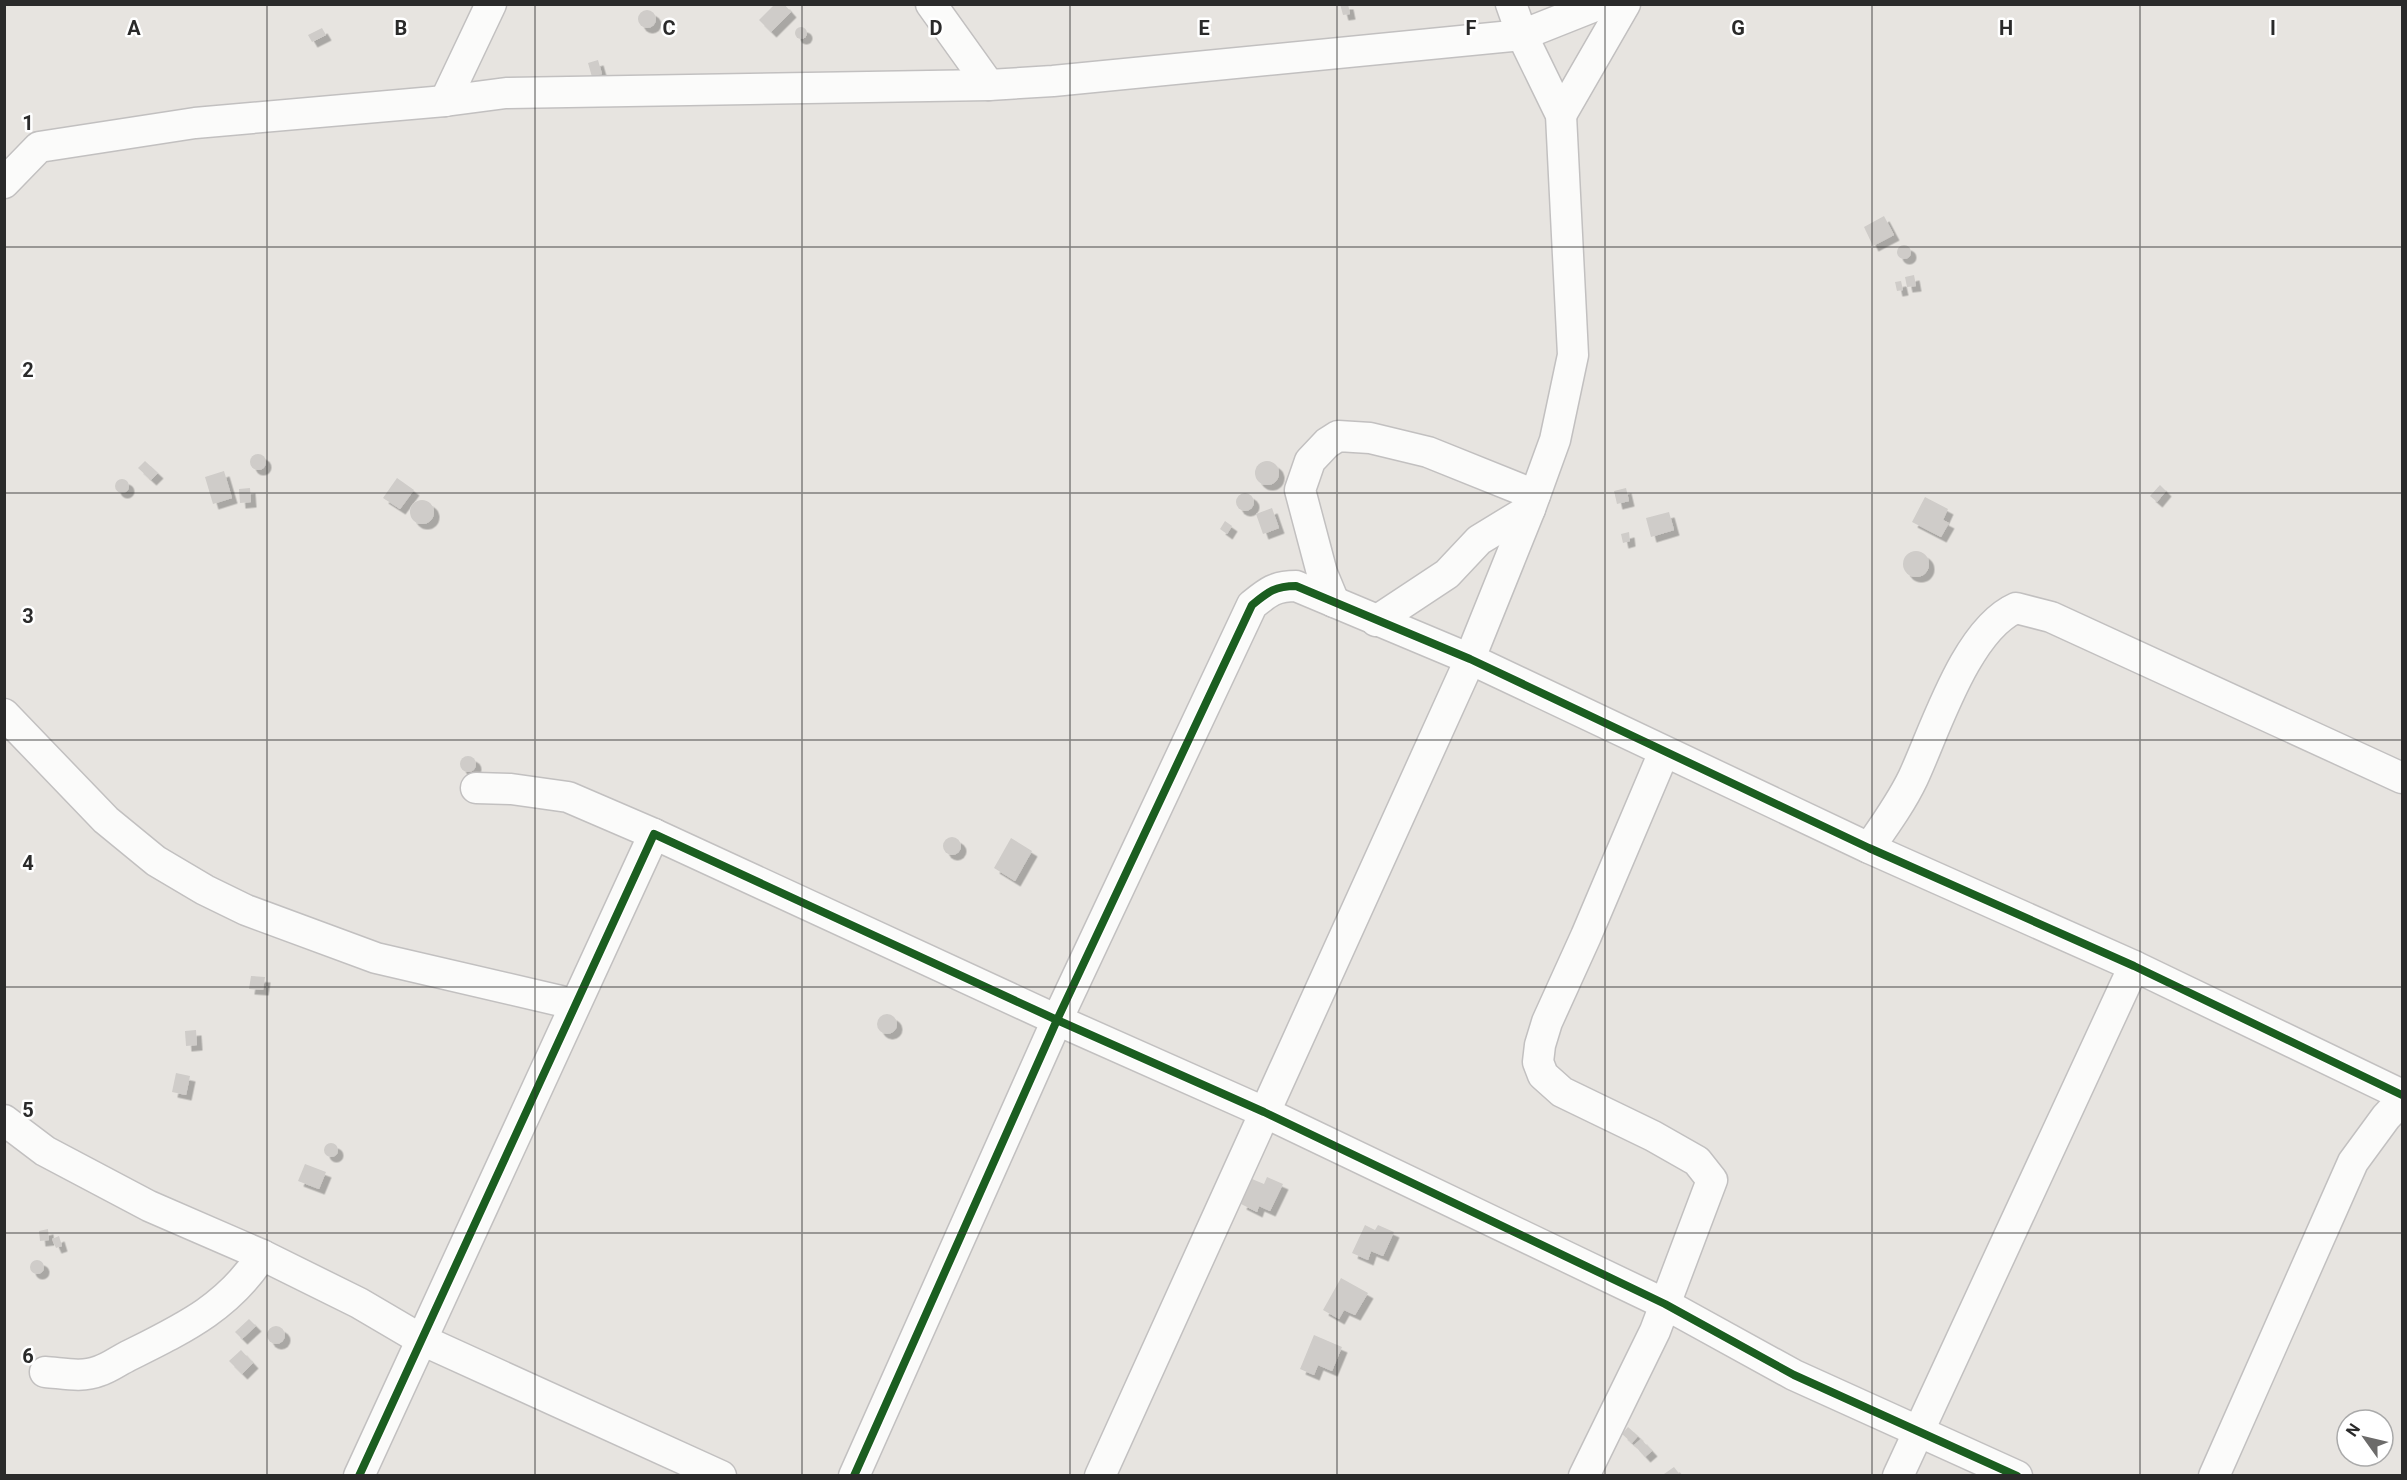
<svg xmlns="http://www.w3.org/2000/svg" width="2407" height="1480" font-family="Roboto,sans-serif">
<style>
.building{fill:#cfccc9;filter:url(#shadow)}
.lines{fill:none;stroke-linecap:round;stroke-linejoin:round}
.minor-casing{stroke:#c2c0c0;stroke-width:33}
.minor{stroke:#fbfbfa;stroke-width:30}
.cycleway-casing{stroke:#fff;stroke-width:11}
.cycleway{stroke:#1b5e20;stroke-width:8}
.grid{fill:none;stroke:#2a2a2a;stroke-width:1.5;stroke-opacity:0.55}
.grid-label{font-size:20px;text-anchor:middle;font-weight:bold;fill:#2a2a2a;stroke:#fff;stroke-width:5;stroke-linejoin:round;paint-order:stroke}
</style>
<defs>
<filter id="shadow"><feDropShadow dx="5.5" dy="5.5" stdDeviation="0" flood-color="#0004"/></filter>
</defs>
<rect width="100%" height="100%" fill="#e7e4e0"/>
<g class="building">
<polygon points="775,4 784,4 791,12 771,32 759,20"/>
<polygon points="1340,4 1348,4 1350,14 1343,15"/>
<circle cx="647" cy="19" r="9"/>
<circle cx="801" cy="33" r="6"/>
<polygon points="322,28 326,35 312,42 308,35"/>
<polygon points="598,60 602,74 592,77 588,63"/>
<polygon points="1884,216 1894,235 1873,246 1864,227"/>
<circle cx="1904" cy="252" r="7"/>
<polygon points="1914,275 1916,286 1907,287 1905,277"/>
<polygon points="1901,281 1903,290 1897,291 1895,282"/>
<circle cx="258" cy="462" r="8"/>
<circle cx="1267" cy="473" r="12"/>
<polygon points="145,461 158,473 151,480 138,468"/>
<polygon points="224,471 232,498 213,504 205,477"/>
<polygon points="397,478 414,490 400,509 383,498"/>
<circle cx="122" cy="486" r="7"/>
<polygon points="2160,485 2166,491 2157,502 2150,496"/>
<polygon points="250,488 251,502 240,503 239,489"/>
<polygon points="1626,488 1629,501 1617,504 1614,491"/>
<circle cx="1245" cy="502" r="9"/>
<polygon points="1925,497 1948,509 1943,520 1949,523 1941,537 1912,522"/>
<circle cx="422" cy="512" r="12"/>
<polygon points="1272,508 1279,528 1263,534 1256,514"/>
<polygon points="1669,512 1674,530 1651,537 1646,518"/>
<polygon points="1225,521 1232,526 1227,534 1220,529"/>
<polygon points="1629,532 1630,541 1623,543 1621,534"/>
<circle cx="1916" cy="564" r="13"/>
<circle cx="468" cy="764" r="8"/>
<circle cx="952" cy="846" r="9"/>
<polygon points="1011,838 1032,851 1015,881 994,868"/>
<polygon points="251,976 265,977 263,990 249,989"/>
<circle cx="887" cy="1024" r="10"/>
<polygon points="196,1030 197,1045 186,1046 185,1031"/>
<polygon points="176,1073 190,1076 186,1095 172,1092"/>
<circle cx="331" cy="1150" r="7"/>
<polygon points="305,1164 326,1172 319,1189 298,1181"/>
<polygon points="1267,1177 1283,1184 1270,1211 1259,1206 1257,1212 1241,1204 1252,1179 1264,1184"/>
<polygon points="1365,1225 1375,1230 1378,1225 1394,1232 1383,1256 1371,1251 1368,1260 1352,1253"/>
<polygon points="48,1229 49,1240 40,1241 39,1231"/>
<polygon points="59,1236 62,1246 56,1248 52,1239"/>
<circle cx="37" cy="1267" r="7"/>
<polygon points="1341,1278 1368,1293 1355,1315 1344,1310 1339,1319 1323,1310"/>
<polygon points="249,1319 256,1326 242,1339 235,1332"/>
<circle cx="276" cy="1335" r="9"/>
<polygon points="1314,1335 1342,1347 1332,1371 1318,1365 1314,1375 1300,1369"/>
<polygon points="241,1350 253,1363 242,1374 229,1361"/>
<polygon points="1628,1427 1638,1436 1632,1443 1622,1434"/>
<polygon points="1641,1439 1652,1451 1645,1457 1634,1445"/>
<polygon points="1674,1467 1681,1476 1665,1476 1664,1474"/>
</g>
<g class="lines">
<g class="minor-casing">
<g id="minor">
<polyline points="931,4 989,85"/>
<polyline points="445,101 491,4"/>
<polyline points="1561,115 1625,4"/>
<polyline points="4,183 39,147 195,123 445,101 506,93 989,85 1053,81 1522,35 1600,4"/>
<polyline points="1334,602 1322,573 1300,490 1310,461 1327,443 1338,436 1370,438 1428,452 1535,495"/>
<polyline points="1376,621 1447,574 1479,540 1530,509"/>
<polyline points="4,714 106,820 156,861 205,890 246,910 376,958 574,1004"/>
<polyline points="476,788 511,789 568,797 654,834"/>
<path d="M1869,848C1885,825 1901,803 1913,778C1935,731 1966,630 2016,608L2051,617L2402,778"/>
<polyline points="4,1120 45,1151 149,1206 262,1255 359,1303 422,1340 721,1476"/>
<path d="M45,1372C62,1373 82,1378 99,1371C109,1368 118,1361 128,1356C182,1329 228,1308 262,1255"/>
<polyline points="359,1476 654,834 1057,1020 1264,1112 1665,1304 1794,1375 2017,1476"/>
<path d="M854,1476L1057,1020L1252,605C1268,592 1275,586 1296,586L1470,659L1869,848L2134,966L2402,1095"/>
<polyline points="1100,1476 1464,673 1530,509 1555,440 1573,355 1561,115 1522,35 1511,4"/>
<polyline points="1584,1476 1655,1331 1712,1180 1697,1161 1653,1136 1562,1092 1543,1075 1538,1062 1540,1045 1547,1022 1586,936 1664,752"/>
<polyline points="1898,1476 2134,966"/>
<polyline points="2214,1476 2353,1162 2386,1117 2402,1100"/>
</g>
</g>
<use href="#minor" class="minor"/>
<g class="cycleway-casing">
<g id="cycleway">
<polyline points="359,1476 654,834 1057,1020 1264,1112 1665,1304 1794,1375 2017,1476"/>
<path d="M854,1476L1057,1020L1252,605C1268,592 1275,586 1296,586L1470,659L1869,848L2134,966L2402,1095"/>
</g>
</g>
<use href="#cycleway" class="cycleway"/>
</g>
<path class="grid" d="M267,4V1476M535,4V1476M802,4V1476M1070,4V1476M1337,4V1476M1605,4V1476M1872,4V1476M2140,4V1476M4,247H2402M4,493H2402M4,740H2402M4,987H2402M4,1233H2402"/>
<g class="grid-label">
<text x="134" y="35">A</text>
<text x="401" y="35">B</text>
<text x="669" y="35">C</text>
<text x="936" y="35">D</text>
<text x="1204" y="35">E</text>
<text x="1471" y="35">F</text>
<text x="1738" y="35">G</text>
<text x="2006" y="35">H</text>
<text x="2273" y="35">I</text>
<text x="28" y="130">1</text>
<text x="28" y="377">2</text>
<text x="28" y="623">3</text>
<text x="28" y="870">4</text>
<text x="28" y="1117">5</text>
<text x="28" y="1363">6</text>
</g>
<rect width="2407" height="1480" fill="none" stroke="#2a2a2a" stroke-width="12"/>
<g transform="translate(2365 1438) rotate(304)"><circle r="28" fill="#ffffff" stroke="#aaaaaa" stroke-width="1.5"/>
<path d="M0-4.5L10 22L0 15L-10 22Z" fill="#6c6b6a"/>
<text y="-9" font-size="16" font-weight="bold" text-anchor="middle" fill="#2a2a2a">N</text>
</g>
</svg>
